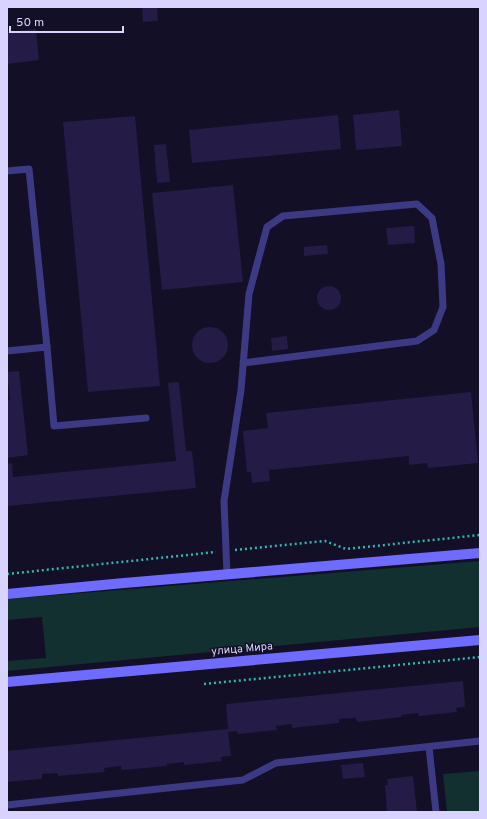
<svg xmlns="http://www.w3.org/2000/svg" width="487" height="819" font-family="Overpass,sans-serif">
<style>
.green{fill:#12302f}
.building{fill:#241b47}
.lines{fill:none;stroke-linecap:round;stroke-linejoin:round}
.path{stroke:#2fb8b0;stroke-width:2.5;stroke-dasharray:2 3;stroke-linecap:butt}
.lane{stroke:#3d3a85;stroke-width:7}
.secondary{stroke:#6f6bff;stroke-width:10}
.labels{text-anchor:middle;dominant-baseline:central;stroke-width:3;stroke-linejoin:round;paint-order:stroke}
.street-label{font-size:11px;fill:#d9d4ff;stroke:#130f26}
</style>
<rect width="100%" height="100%" fill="#130f26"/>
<g class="green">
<polygon points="480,561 480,627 7,671 7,661 46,658 42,617 7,620 7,599"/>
<polygon points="480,771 480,812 447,812 443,774"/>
</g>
<g class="building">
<polygon points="142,7 157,7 158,21 143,22"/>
<polygon points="36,29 39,60 7,64 7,32"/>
<polygon points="399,110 402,146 356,150 353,115"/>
<polygon points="338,115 341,149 192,163 189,130"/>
<polygon points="135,116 160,386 88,392 63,122"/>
<polygon points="166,144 170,182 157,183 154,145"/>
<polygon points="233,185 243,282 162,290 152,193"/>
<polygon points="414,226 415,243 388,245 386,228"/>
<polygon points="327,245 328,254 304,256 304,247"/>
<circle cx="329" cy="298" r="12"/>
<circle cx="210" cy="345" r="18"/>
<polygon points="287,336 288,349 272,351 271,338"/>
<polygon points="19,371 28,455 7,458 7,400 10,400 7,372"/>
<polygon points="179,382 186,451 192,451 196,488 7,506 7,464 12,463 13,477 176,461 168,383"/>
<polygon points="471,392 478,463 428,468 427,463 409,465 409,456 269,470 270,481 252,483 251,472 247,472 243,431 268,428 266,413"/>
<polygon points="463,681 465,707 456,708 457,712 419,716 418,713 401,715 402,717 357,722 356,718 339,719 339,723 292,728 292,724 276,726 277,730 238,734 237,731 228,732 231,756 221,757 222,761 184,765 184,762 167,764 167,766 122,770 121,766 104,768 105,772 58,776 57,773 42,774 42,779 7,782 7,751 228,729 226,704"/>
<polygon points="363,763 365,777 343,779 341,765"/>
<polygon points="413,776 417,812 387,812 385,785 388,785 387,779"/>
</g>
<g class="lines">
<g class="path">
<polyline points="235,550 325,541 346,549 480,535"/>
<polyline points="7,574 216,552"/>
<polyline points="204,684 480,657"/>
</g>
<g class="lane">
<polyline points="7,171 29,169 47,347"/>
<polyline points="7,351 47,347 54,426 146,418"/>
<polyline points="227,574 224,501 241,390 249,294 267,227 283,216 417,204 432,218 441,264 443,307 434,330 417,341 243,363"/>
<polyline points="429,747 436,812"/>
<polyline points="7,805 243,780 276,763 480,741"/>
</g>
<g class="secondary">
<polyline points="7,594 124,583 480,553"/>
<polyline points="7,682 480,640"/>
</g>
</g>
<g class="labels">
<g class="street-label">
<text transform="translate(242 649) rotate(-5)">улица Мира</text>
</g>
</g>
<rect width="487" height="819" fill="none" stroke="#d9d4ff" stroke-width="16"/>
<path d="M10 26v6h113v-6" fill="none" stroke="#d9d4ff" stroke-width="2"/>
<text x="16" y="26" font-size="12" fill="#d9d4ff" stroke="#130f26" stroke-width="3" paint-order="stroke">50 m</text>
</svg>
